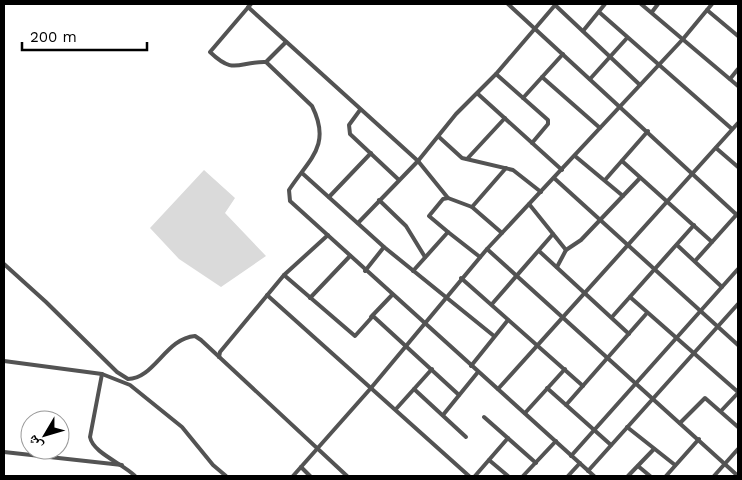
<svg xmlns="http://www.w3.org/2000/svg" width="742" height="480" font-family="'Work Sans','Noto Naskh Arabic',sans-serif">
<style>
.green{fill:#dadada}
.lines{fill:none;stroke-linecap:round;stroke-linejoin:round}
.minor{stroke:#535353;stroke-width:4}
</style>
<rect width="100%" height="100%" fill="#fff"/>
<polygon class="green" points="204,170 235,198 225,213 266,256 221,287 179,259 150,228"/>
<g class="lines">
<g class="minor">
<path d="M251,4L210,52C235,76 238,61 266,62L312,106C332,146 309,159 289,190L290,201L594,476"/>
<polyline points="508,4 738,216"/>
<polyline points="641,4 738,86"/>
<polyline points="555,5 640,85"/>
<polyline points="248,7 418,161 448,198 472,207 502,233"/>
<polyline points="707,10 738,36"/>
<polyline points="599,12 732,129"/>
<polyline points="652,12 658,4"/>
<polyline points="583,31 605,4"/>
<polyline points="266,62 286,42"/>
<polyline points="496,74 548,120 548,124 532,143"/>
<polyline points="542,77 600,128"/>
<polyline points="590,79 627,38"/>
<polyline points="730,79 738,69"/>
<polyline points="478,94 562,170"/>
<polyline points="523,98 563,54"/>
<polyline points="360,110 349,125 350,134 399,180"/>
<polyline points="439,137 462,158 513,170 541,192"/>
<polyline points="716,148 738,167"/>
<polyline points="575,156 623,196"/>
<polyline points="467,159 505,118"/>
<polyline points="622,161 712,242"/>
<polyline points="302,173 384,247 494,336"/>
<polyline points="554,178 738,345"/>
<polyline points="605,180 648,131"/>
<polyline points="329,197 371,153"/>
<polyline points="379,200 406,226 425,257"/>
<polyline points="529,204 566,250"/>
<polyline points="472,207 506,168"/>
<polyline points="358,223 418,161 456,114 496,74 556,4"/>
<polyline points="448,232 480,257"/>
<polyline points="677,245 722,287"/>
<polyline points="487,249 738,476"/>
<polyline points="539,251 629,334"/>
<polyline points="695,261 738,213"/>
<path d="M4,264L46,302L117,372L128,379C154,379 166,338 195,336L201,340L347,476"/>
<polyline points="557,267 566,250 581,240 640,178"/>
<polyline points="365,271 384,247"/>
<polyline points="413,271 448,232 429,216 443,199 448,198"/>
<polyline points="284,275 355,336 373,316 459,395"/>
<polyline points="461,278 583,386"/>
<polyline points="267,295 469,476"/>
<polyline points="630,297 738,392"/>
<polyline points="310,298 350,256"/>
<polyline points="492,304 553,234"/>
<polyline points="371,317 392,295"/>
<polyline points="612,317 694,225"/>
<polyline points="219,357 220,352 284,275 328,235"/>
<polyline points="4,361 102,374 130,385 182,427 213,465 226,476"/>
<polyline points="471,366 508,320"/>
<path d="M102,374L90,437C93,453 122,463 135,476"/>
<polyline points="547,388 611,445"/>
<polyline points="414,389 466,437"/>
<polyline points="498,389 738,123"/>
<polyline points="566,405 647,313"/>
<polyline points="396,409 432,369"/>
<polyline points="721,411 738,393"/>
<polyline points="525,413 565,369"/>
<polyline points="443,415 478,372"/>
<polyline points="484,417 536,463"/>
<polyline points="680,423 705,398 738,427"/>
<polyline points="627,427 675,465"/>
<polyline points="4,452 122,465"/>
<polyline points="571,456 738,269"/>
<polyline points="489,460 508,476"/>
<polyline points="638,466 650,476"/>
<polyline points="301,467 310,476"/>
<polyline points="588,471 738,304"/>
<polyline points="293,476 371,388 487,249 683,39 712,4"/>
<polyline points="475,476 508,438"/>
<polyline points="523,476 556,441"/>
<polyline points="568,476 580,463"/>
<polyline points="628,476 654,449"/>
<polyline points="666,476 699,439"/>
<polyline points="714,476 738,449"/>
</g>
</g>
<rect width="742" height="480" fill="none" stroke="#000000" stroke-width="10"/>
<g transform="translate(45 435) rotate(232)"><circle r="24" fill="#ffffff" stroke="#999999"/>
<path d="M0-4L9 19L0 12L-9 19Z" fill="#000000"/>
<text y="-8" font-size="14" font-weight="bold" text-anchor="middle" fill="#000000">ش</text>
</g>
<path d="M22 42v8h125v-8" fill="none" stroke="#000000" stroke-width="2.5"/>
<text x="30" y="42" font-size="15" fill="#000000" stroke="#ffffff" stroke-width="4" paint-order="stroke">200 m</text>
</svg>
